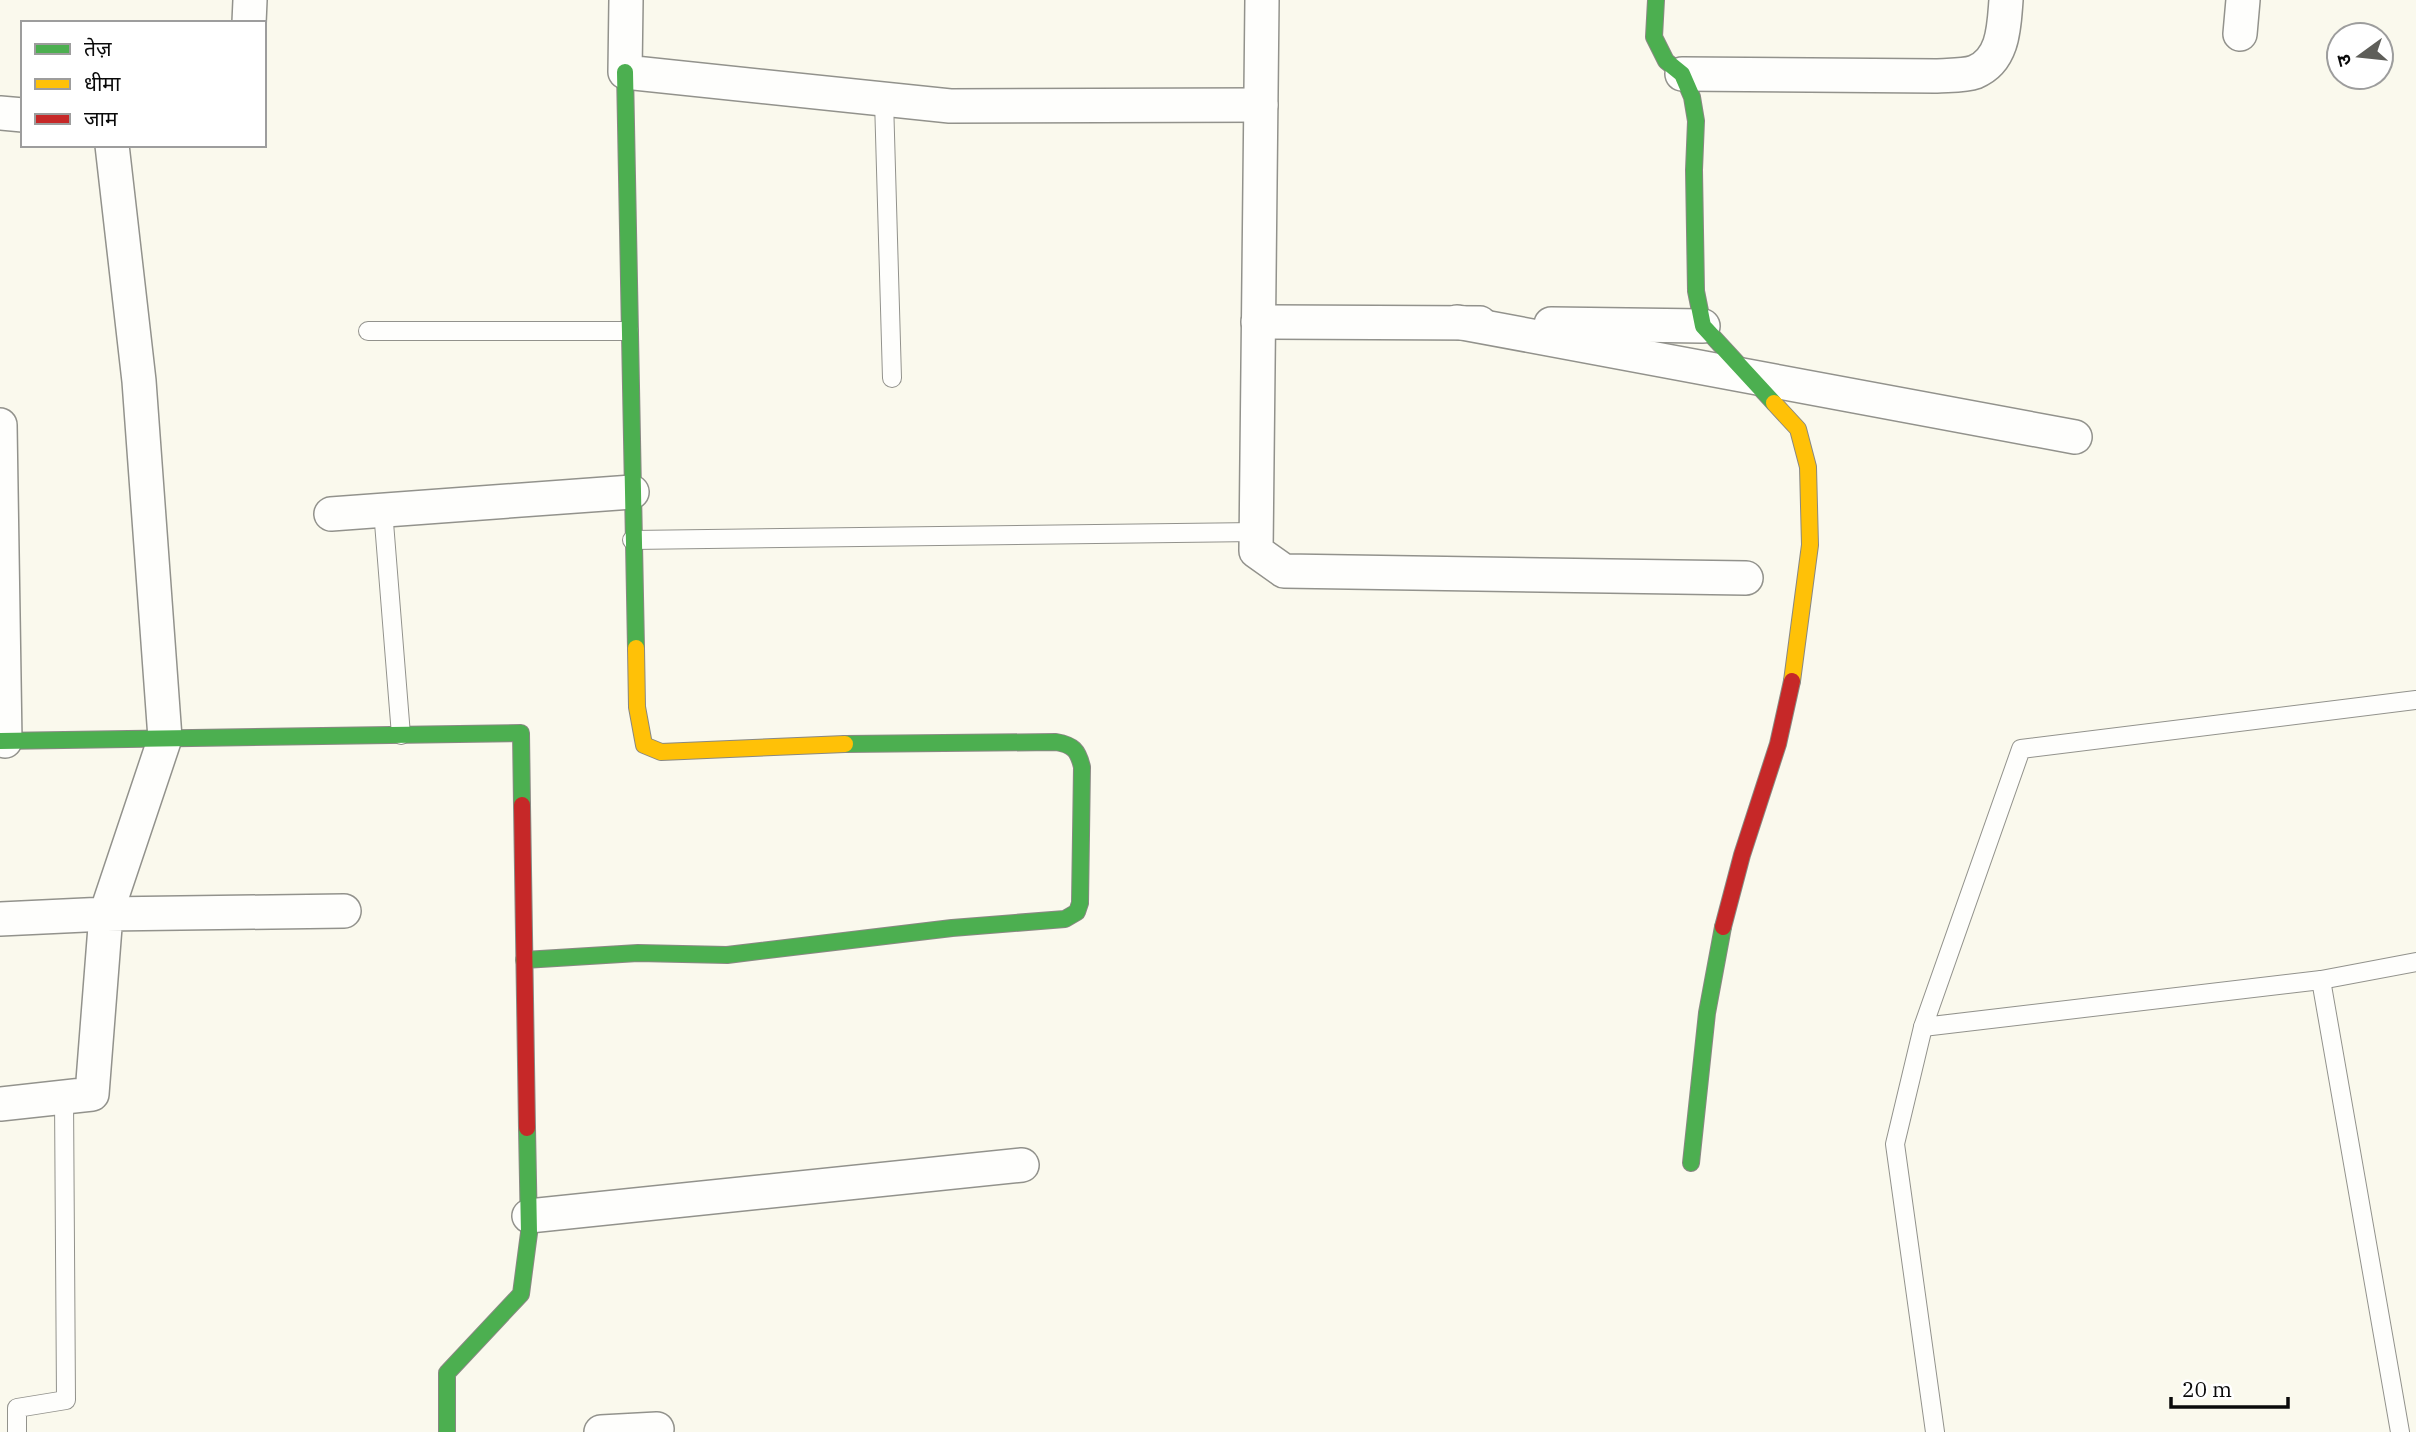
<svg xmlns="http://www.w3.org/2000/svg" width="2416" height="1432" font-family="'IBM Plex Serif','Noto Sans Devanagari',serif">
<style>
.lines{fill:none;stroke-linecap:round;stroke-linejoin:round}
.lane-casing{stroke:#92928c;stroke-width:20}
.street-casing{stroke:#92928c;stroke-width:36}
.fast-casing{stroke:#898883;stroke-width:18}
.slow-casing{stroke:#898883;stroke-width:18}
.jam-casing{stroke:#898883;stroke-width:18}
.lane{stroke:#fefefc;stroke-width:18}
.street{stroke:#fefefc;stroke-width:33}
.fast{stroke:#4caf50;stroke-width:16}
.slow{stroke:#ffc107;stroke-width:16}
.jam{stroke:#c62828;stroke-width:16}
</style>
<rect width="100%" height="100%" fill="#faf9ed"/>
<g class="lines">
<g class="lane-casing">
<g id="lane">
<polyline points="884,100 892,378"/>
<polyline points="368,331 629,331"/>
<polyline points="383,510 401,735"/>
<polyline points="632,540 1256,532"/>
<polyline points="2416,700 2021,749 1923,1027 2321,980 2416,962"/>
<polyline points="2321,980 2400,1432"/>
<polyline points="1923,1027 1895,1144 1935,1432"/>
<polyline points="17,1432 17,1408 66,1400 64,1097"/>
</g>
</g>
<g class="street-casing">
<g id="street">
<polyline points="626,0 625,72 950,106 1261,105"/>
<polyline points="1262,0 1256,551 1284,571 1746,578"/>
<polyline points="249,23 250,0"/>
<polyline points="2240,34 2243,0"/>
<path d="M1682,74L1936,76C1948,75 1964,76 1975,72C2004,60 2004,26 2006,0"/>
<polyline points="0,113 23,115"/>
<polyline points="1258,322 1480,323"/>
<polyline points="1457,322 2075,437"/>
<polyline points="1551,324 1703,326"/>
<polyline points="0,425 5,741"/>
<polyline points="331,514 632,492"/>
<polyline points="0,919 106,914 165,738 139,381 112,145"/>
<polyline points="0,1104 92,1094 106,914 344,911"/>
<polyline points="529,1216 1022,1165"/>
<polyline points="601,1432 657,1429"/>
</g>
</g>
<g class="fast-casing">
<g id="fast">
<polyline points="1656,0 1654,37 1666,61 1682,74 1692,97 1696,121 1694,170 1696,291 1703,326 1774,403"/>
<polyline points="625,72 636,648"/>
<polyline points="0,741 521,733 522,805"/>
<path d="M524,960L638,953L727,955L952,928L1065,919L1077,912L1080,903L1082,767C1078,750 1073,745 1056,742L845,744"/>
<polyline points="1691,1163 1707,1013 1723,927"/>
<polyline points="447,1432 447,1373 521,1294 529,1233 527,1128"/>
</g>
</g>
<g class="slow-casing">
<g id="slow">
<polyline points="1774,403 1798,429 1808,467 1810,545 1792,681"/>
<polyline points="636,648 637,707 644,745 661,752 845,744"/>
</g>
</g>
<g class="jam-casing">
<g id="jam">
<polyline points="522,805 527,1128"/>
<polyline points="1723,927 1742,855 1778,744 1792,681"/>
</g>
</g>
<use href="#lane" class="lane"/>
<use href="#street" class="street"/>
<use href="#fast" class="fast"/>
<use href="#slow" class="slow"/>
<use href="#jam" class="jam"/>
</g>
<rect x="21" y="21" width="245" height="126" fill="#ffffff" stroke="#9d9d9d" stroke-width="2"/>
<rect x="35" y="44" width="35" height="10" fill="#4caf50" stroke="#9d9d9d" stroke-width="2"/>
<text x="84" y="56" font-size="21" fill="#0a0a0a">तेज़</text>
<rect x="35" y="79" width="35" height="10" fill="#ffc107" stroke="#9d9d9d" stroke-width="2"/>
<text x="84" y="91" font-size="21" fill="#0a0a0a">धीमा</text>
<rect x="35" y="114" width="35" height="10" fill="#c62828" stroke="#9d9d9d" stroke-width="2"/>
<text x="84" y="126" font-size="21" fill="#0a0a0a">जाम</text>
<g transform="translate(2360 56) rotate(255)"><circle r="33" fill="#ffffff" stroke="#9d9d9d" stroke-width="2"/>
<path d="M0-5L12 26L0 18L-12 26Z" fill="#5e5e59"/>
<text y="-10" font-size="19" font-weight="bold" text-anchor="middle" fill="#0a0a0a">उ</text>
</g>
<path d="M2171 1397v10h117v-10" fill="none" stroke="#0a0a0a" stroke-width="3.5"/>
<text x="2182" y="1397" font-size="21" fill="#0a0a0a" stroke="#ffffff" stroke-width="5" paint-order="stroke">20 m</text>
</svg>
